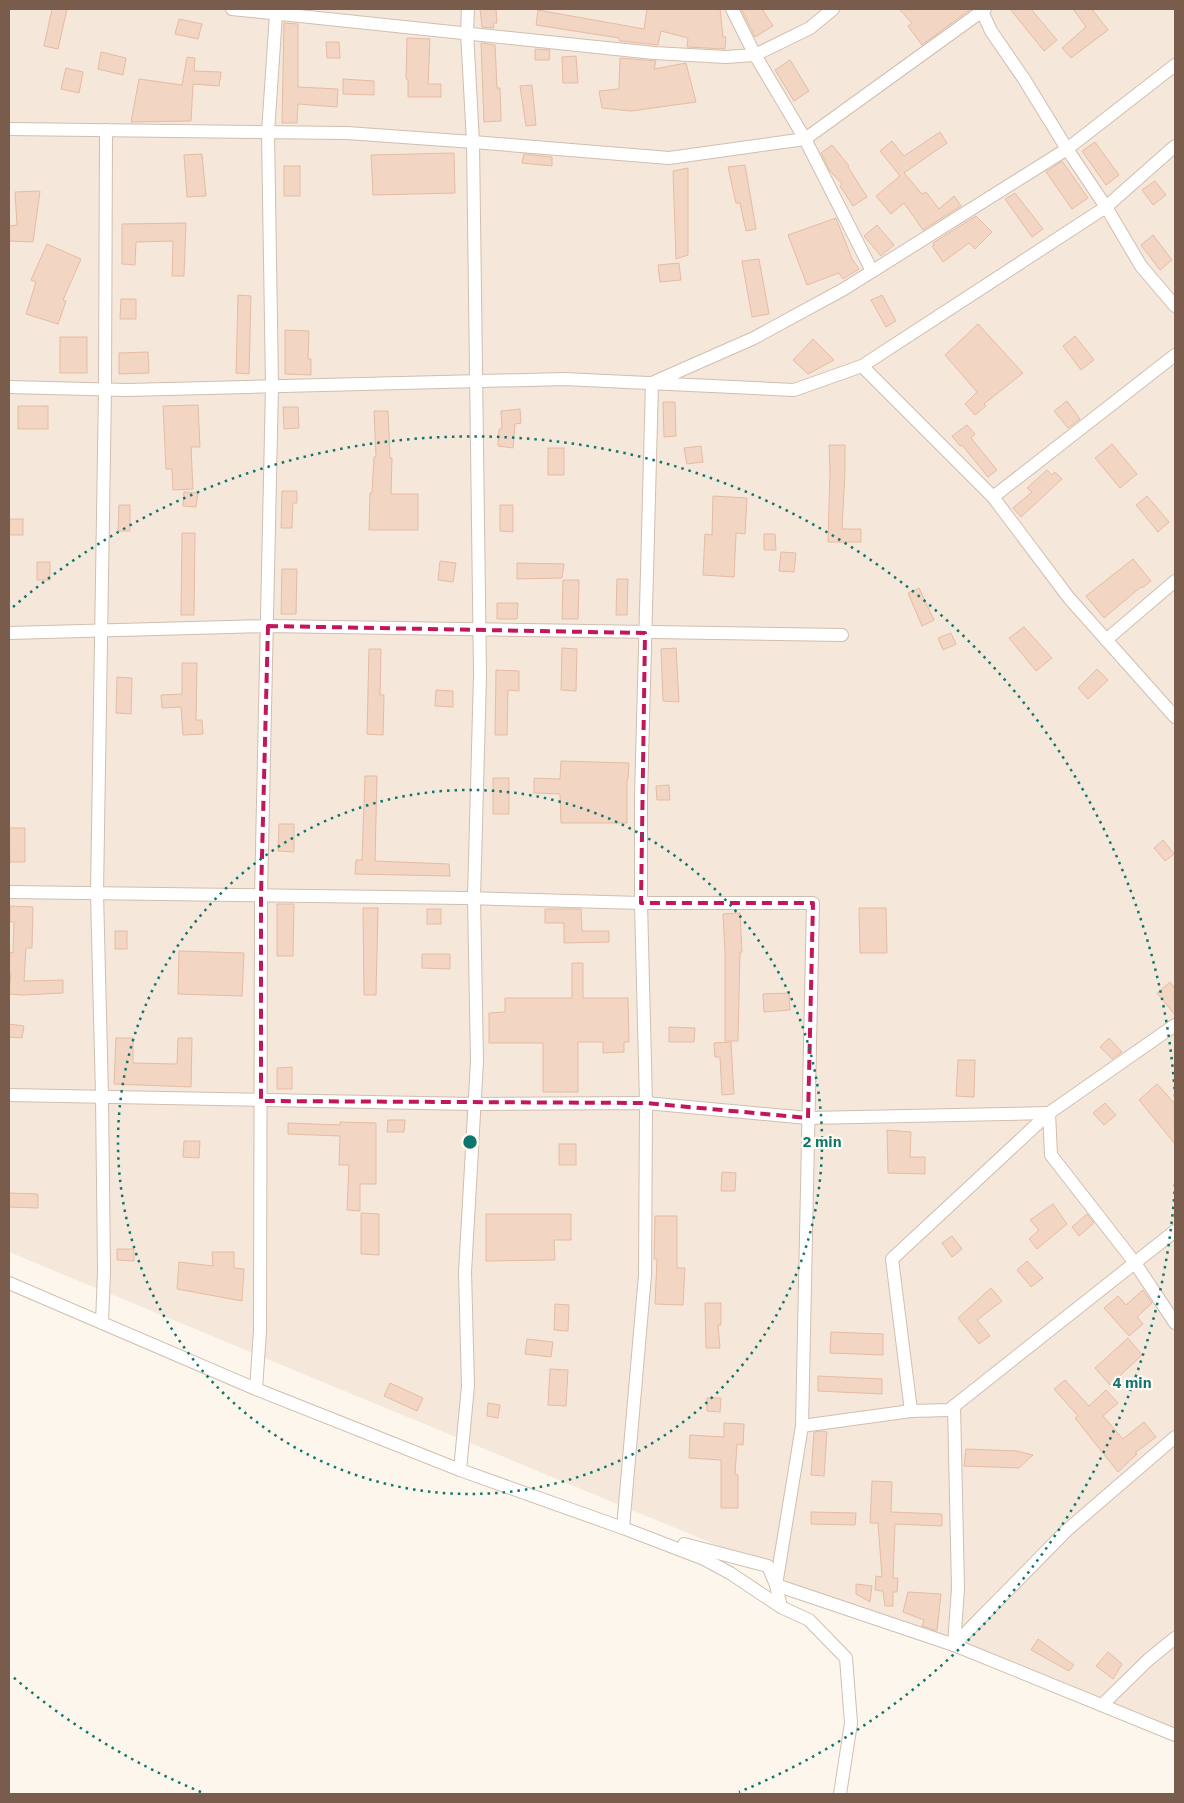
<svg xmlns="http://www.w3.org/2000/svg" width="1184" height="1803" font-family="'IBM Plex Sans',sans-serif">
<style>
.residential{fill:#f5e8da}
.building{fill:#f3d5c3;stroke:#e6bba3}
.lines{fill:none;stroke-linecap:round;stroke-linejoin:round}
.minor-casing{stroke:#d1beb0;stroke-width:14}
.minor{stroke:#fff;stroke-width:12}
.marked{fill:none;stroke:#c2185b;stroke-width:4;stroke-dasharray:10 6;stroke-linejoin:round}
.ring{fill:none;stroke:#0f766e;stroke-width:2.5;stroke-dasharray:2.5 5}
.centre{fill:#0f766e;stroke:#fffaf3;stroke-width:2.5}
.ring-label{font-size:15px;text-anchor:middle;font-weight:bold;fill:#0f766e;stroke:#fffaf3;stroke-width:4.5;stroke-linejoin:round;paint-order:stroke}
</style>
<rect width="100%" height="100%" fill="#fdf6ec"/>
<polygon class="residential" points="9,9 1175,9 1175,1732 777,1585 767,1566 9,1252"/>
<g class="building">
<polygon points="52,9 67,9 58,49 44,46"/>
<polygon points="480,9 496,9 497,23 493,23 494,28 482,27"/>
<polygon points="647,9 720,9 723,37 726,37 725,49 687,47 688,38 661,31 658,45 620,41 619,38 536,25 538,10 644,29"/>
<polygon points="741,9 762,9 773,26 755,37"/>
<polygon points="899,9 971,9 922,45 908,26 912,23"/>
<polygon points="1010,9 1031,9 1057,40 1044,51"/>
<polygon points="1073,9 1092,9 1108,30 1071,58 1062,48 1086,27"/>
<polygon points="179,19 202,24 198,39 175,34"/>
<polygon points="284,23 298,24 298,87 338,89 337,107 298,104 297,123 282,123"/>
<polygon points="407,38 430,39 428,84 441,84 441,97 408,97 408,79 406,79"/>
<polygon points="326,42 339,42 340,58 327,58"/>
<polygon points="481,43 495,45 497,88 500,88 501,121 484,122"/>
<polygon points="535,49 550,50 549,60 535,60"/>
<polygon points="101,52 126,58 123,75 98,69"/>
<polygon points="576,56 578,83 563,83 562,57"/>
<polygon points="187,57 195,58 194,71 221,72 219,86 193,84 191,121 131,122 139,79 182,85"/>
<polygon points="620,58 656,61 654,69 686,63 696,102 631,111 602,108 599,91 619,89"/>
<polygon points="790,60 809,91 794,101 775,70"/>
<polygon points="66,68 83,72 79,93 61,89"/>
<polygon points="343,79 374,81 374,95 343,94"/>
<polygon points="532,85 536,125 526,126 520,86"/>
<polygon points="940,132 947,143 904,173 922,194 926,192 939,209 954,196 961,206 923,230 904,203 891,214 876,196 900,176 880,151 892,141 904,156"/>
<polygon points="1095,142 1119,175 1106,185 1082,151"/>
<polygon points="832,145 849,166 848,167 867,197 853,206 840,186 842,184 830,171 821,153"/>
<polygon points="454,153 455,193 373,195 371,155"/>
<polygon points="202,154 206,196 187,197 184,155"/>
<polygon points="524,154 552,157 552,166 522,163"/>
<polygon points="1062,161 1088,198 1072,209 1046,172"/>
<polygon points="745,165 756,229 746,231 740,203 736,203 728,167"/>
<rect x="284" y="166" width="16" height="30"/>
<polygon points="688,168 688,255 676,259 673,171"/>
<polygon points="1155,181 1166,195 1153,205 1142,190"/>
<polygon points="40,191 33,242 9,241 9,226 17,225 15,192"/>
<polygon points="1015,193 1043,229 1032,237 1005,199"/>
<polygon points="976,216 992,232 975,249 969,243 943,262 932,246 934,245 933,243"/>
<polygon points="836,218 852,259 859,269 843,279 839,273 807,285 788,235"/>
<polygon points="186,223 184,276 172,276 173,241 136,242 135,265 122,264 122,224"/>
<polygon points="877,225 894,245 881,256 864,236"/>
<polygon points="1153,235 1172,260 1160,270 1141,245"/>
<polygon points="47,244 81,259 63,300 66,301 58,324 26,314 36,282 31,280"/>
<polygon points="759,259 769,314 752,317 742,261"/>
<polygon points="679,263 681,280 660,282 658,265"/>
<polygon points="238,295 251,296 249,374 236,373"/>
<polygon points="882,295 896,321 886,327 871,300"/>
<polygon points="121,299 136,299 136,319 120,319"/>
<polygon points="978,324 1023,373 984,404 986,406 975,415 965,404 977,392 945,355"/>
<polygon points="285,330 309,331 308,359 311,359 311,375 285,374"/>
<polygon points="1075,336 1094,360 1081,370 1063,346"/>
<rect x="60" y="337" width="27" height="36"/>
<polygon points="813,339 834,360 808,374 793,360"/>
<polygon points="148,352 149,373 119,374 119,353"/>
<polygon points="1067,401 1080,419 1068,428 1054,411"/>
<polygon points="663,402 675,402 676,436 664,437"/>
<polygon points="198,405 200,447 191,447 193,489 173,490 172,469 166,469 163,406"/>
<rect x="18" y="406" width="30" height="23"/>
<polygon points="283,407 298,407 299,428 284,429"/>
<polygon points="520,409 521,423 515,424 513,448 498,446 499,429 502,429 501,411"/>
<polygon points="374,411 388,411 390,458 392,458 391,494 418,494 418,530 369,530 370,493 372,493 374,457 376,457"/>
<polygon points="967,425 975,434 971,438 997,470 988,477 962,445 960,446 952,436"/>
<polygon points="1112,444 1137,474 1120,488 1095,458"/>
<polygon points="829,445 845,445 845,472 842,529 861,529 861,542 828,542 830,472"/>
<polygon points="701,446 703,462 687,464 684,448"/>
<rect x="548" y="448" width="16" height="27"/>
<polygon points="1047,470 1052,475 1055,472 1062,479 1021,517 1013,508 1032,492 1027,488"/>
<polygon points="282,491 297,491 297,503 293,503 292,528 281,528"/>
<polygon points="184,492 198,493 196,507 183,506"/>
<polygon points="713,496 747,498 745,534 736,533 734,577 703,575 705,534 712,535"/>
<polygon points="1147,496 1169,522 1158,532 1136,505"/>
<polygon points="119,505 130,505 130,531 118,531"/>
<polygon points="500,505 513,505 513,532 500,531"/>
<rect x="9" y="519" width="14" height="16"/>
<polygon points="182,533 195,533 194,615 181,615"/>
<polygon points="764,534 775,534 776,550 764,550"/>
<polygon points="781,552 796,553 794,572 779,571"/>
<polygon points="1133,559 1151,581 1142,588 1141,587 1104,618 1086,596"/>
<polygon points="440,561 456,563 453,582 438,580"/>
<rect x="37" y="562" width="13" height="18"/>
<polygon points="517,563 564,564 562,578 517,579"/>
<polygon points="282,569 297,569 296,614 281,614"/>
<polygon points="617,579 628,579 627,615 616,615"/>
<polygon points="563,580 579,580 578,619 562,619"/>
<polygon points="919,588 934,620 922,626 908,593"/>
<polygon points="497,603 518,603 517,619 497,619"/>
<polygon points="1024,627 1052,658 1036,671 1009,638"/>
<polygon points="951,633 956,644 943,650 938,638"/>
<polygon points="562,648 577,649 576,691 561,690"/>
<polygon points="676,648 679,702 663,701 661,649"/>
<polygon points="369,649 381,649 380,695 384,695 383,735 367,734"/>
<polygon points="182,663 197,663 196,720 202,720 203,734 183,735 181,707 162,708 161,695 182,694"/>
<polygon points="1097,669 1108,680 1088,699 1078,688"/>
<polygon points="496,670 519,671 519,691 508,690 507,735 495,735"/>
<polygon points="117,677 132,678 131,714 116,713"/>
<polygon points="436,690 453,691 453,707 435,706"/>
<polygon points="561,761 629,763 628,779 627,779 627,823 561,823 560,794 534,793 534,778 560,779"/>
<polygon points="365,776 377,776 375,861 449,864 450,876 355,874 356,860 362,860"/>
<rect x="493" y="778" width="16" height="36"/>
<polygon points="669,785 670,800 657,800 656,786"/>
<polygon points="279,824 294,824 294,852 278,851"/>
<polygon points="9,828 25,828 25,862 10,862"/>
<polygon points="1163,840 1174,854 1165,861 1154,848"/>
<polygon points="277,904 294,904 293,956 277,956"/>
<polygon points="10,906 33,907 32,948 26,948 24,981 63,980 63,993 22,995 9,994 11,972 9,972 10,952 13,953 14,922 10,922"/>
<polygon points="363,908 378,908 376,995 364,995"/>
<polygon points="859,908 886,908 887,953 860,953"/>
<rect x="427" y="909" width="14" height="15"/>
<polygon points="545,909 581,909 582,931 609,931 609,942 564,943 564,923 545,923"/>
<polygon points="740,913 742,952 740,952 738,1041 725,1041 725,952 723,914"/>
<rect x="115" y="931" width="12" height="18"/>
<polygon points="179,951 244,953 242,996 178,994"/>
<polygon points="422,954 450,954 450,969 422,968"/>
<polygon points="572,963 583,963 583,998 628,998 629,1042 624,1042 624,1052 603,1053 603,1042 578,1042 578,1092 543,1092 543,1043 489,1043 489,1013 505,1012 505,998 572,998"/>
<polygon points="1170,982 1175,989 1175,1015 1157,993"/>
<polygon points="789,993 790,1010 764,1012 763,994"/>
<polygon points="9,1024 24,1026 22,1038 9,1037"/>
<polygon points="669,1027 695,1028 694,1042 669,1042"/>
<polygon points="116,1038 133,1038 133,1063 177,1064 178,1038 192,1038 191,1087 114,1084"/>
<polygon points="1109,1038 1122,1052 1112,1059 1100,1047"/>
<polygon points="731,1042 734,1094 722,1095 720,1057 715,1057 714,1043"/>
<polygon points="958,1060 975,1060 974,1097 956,1096"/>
<polygon points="292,1067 292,1089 277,1089 277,1068"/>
<polygon points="1157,1084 1175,1104 1175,1144 1139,1100"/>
<polygon points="1105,1103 1116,1115 1104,1125 1093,1113"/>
<polygon points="388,1120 405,1120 404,1132 387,1132"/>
<polygon points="340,1122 376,1123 376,1184 360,1184 360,1211 347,1210 349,1165 339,1165 340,1136 288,1134 288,1123 340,1125"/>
<polygon points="887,1130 911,1132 910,1157 925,1157 925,1174 888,1173"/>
<polygon points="184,1141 200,1141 199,1158 183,1157"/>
<rect x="559" y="1144" width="17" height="21"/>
<polygon points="722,1172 736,1173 735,1191 721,1191"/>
<polygon points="9,1193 38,1194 38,1208 9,1207"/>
<polygon points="1053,1204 1067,1224 1037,1249 1029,1239 1039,1230 1030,1220"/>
<polygon points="361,1213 379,1214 379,1255 361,1254"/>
<polygon points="486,1214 571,1214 571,1240 554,1240 555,1260 486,1261"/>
<polygon points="1087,1214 1094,1223 1079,1236 1072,1227"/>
<polygon points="655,1216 677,1216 677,1268 685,1268 683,1305 655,1304 657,1259 654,1259"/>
<polygon points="952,1236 962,1249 952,1257 942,1243"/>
<polygon points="117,1249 134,1249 134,1261 117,1260"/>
<polygon points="212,1252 234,1252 234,1268 244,1269 242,1301 177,1289 179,1262 213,1266"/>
<polygon points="1027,1261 1043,1278 1031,1287 1017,1270"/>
<polygon points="991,1288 1002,1301 977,1320 990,1336 979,1344 958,1318"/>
<polygon points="1143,1290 1152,1303 1137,1317 1143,1324 1129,1336 1104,1308 1118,1296 1126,1305"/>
<polygon points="705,1303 721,1303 721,1325 718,1325 720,1348 706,1348"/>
<polygon points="555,1304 569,1305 568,1331 554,1330"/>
<polygon points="831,1332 883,1334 883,1355 830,1353"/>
<polygon points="1128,1338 1142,1355 1110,1385 1095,1368"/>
<polygon points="527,1339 553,1342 551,1357 525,1354"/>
<polygon points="550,1369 568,1370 566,1406 548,1405"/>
<polygon points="818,1376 882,1379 882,1394 818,1391"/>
<polygon points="1065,1380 1089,1406 1106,1390 1118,1403 1103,1416 1123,1439 1144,1422 1156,1437 1135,1453 1137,1454 1118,1472 1075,1418 1078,1416 1054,1389"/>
<polygon points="390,1383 423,1398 417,1411 384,1396"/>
<polygon points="707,1398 721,1398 720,1412 707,1411"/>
<polygon points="488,1403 500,1405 498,1418 487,1416"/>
<polygon points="724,1423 744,1424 743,1445 737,1444 735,1474 738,1475 738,1508 721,1508 721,1460 689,1458 690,1435 724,1437"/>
<polygon points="822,1431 827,1432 824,1476 811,1475 814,1432"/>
<polygon points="966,1449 1017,1451 1033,1455 1019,1468 964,1466"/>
<polygon points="872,1481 892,1482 891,1512 942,1514 942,1526 895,1524 893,1578 898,1578 897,1592 893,1592 893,1606 885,1606 883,1591 875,1590 876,1576 882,1577 878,1523 870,1523"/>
<polygon points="811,1512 856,1513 855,1525 811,1524"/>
<polygon points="856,1584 872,1586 870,1602 856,1594"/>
<polygon points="908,1592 941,1594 937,1631 922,1626 924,1620 903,1612"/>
<polygon points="1038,1639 1074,1665 1069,1671 1031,1650"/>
<polygon points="1108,1652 1122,1664 1113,1679 1096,1666"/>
</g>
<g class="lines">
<g class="minor-casing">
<g id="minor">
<polyline points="232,9 654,53 726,57 755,55 810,28 833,9"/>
<polyline points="732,9 755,55 805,139 872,271"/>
<polyline points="981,9 991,31 1024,79 1067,149 1106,207 1141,266 1175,306"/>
<polyline points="9,129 347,133 473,142 669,158 805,139 985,9"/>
<polyline points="862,366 993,497 1069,598 1175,717"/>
<polyline points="9,387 127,390 564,379 794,390 862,366 1106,207 1175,146"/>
<polyline points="993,497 1175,355"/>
<polyline points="9,633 268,626 842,635"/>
<polyline points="1106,640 1175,581"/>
<polyline points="9,892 464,898 641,903 813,903 802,1426 776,1585 781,1607"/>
<polyline points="9,1095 474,1104 646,1103 808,1118 1049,1113 1051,1155 1135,1263 1175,1323"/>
<polyline points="9,1283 256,1389 460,1470 623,1528 704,1559 730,1573 781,1607 809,1620 846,1658 851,1723 840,1794"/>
<polyline points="102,1323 104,1271 102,1096 97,893 105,389 106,130"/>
<polyline points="256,1389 260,1331 261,895 272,386 268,132 276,14"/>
<polyline points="911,1411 892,1259 1049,1113 1175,1025"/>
<polyline points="802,1426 911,1411 949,1410 1175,1231"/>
<polyline points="460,1470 468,1386 465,1272 477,1061 474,898 480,675 473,142 467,32 468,9"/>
<polyline points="623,1528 645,1275 646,1103 641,903 641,797 652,383 754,338 844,289 1067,149 1175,65"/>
<polyline points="684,1544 768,1566 776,1585 954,1645 1175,1735"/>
<polyline points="954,1645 1067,1530 1175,1437"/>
<polyline points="954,1645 958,1588 954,1406"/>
<polyline points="1102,1705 1148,1660 1175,1638"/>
</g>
</g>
<use href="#minor" class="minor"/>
</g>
<path class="marked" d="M268,626L645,633L641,903H813L808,1118L646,1103L261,1101V895Z"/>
<g class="ring">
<circle cx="470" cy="1142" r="352"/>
<path d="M201 1792A704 704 0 0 1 13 1677M13 607A704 704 0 1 1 739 1792"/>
</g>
<circle cx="470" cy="1142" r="8" class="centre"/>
<g class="ring-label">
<text x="822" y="1147">2 min</text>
<text x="1132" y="1388">4 min</text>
</g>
<rect width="1184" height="1803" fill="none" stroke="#7a5c4d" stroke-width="20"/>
</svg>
